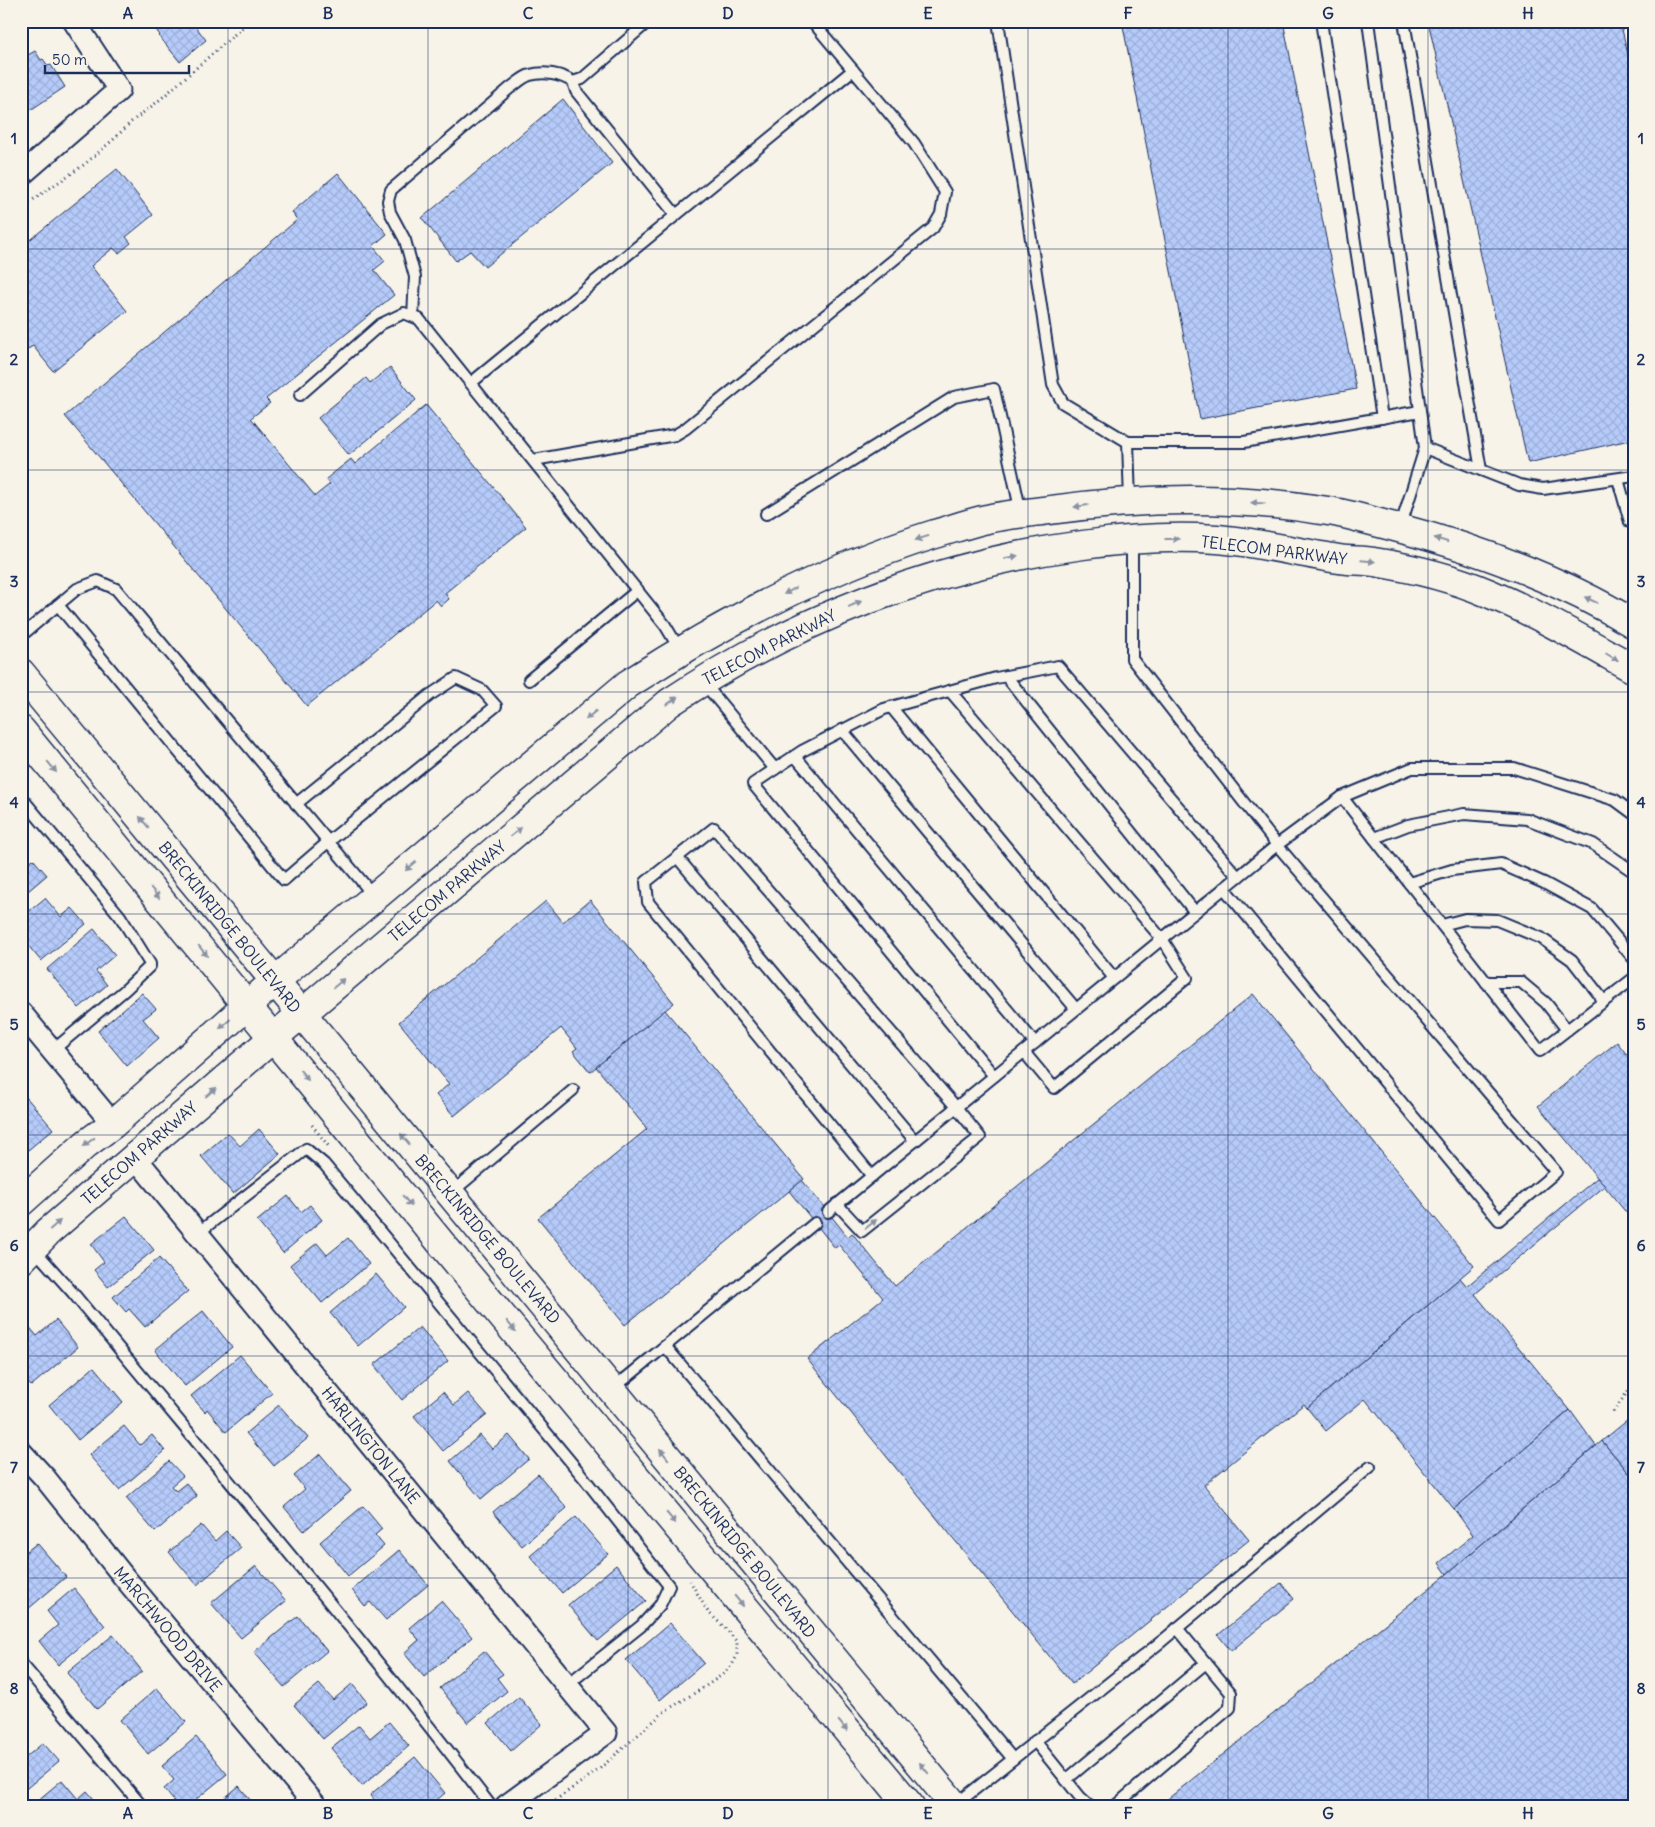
<svg xmlns="http://www.w3.org/2000/svg" width="1655" height="1827" font-family="Delius,sans-serif">
<style>
.building{fill:url(#building-cross-hatch);stroke:#1b2f5e}
.lines{fill:none;stroke-linecap:round;stroke-linejoin:round}
.lane-casing{stroke:#1b2f5e;stroke-width:14}
.street-casing{stroke:#1b2f5e;stroke-width:25}
.secondary-casing{stroke:#1b2f5e;stroke-width:31}
.path{stroke:#1b2f5e;stroke-width:3;stroke-dasharray:1 4;stroke-linecap:butt}
.lane{stroke:#f7f3e8;stroke-width:10}
.street{stroke:#f7f3e8;stroke-width:21}
.secondary{stroke:#f7f3e8;stroke-width:28}
.oneway{fill:#8991a3}
.grid{fill:none;stroke:#1b2f5e;stroke-width:1;stroke-opacity:0.55}
.labels{text-anchor:middle;dominant-baseline:central;stroke-width:5;stroke-linejoin:round;paint-order:stroke}
.street-label{font-size:16px;fill:#1b2f5e;stroke:#f7f3e8}
.neatline{fill:none;stroke:#1b2f5e;stroke-width:2}
.grid-label{font-size:16px;text-anchor:middle;font-weight:bold;fill:#1b2f5e}
</style>
<defs>
<pattern id="building-cross-hatch" width="8" height="8" patternUnits="userSpaceOnUse" patternTransform="scale(1.25)"><rect width="8" height="8" fill="#b6cbfa"/><path d="M0 0l8 8M0 8l8-8" fill="none" stroke="#9cafd9"/></pattern>
</defs>
<rect width="100%" height="100%" fill="#f7f3e8"/>
<filter id="ink" filterUnits="userSpaceOnUse"><feTurbulence type="fractalNoise" baseFrequency=".02" numOctaves="2"/><feDisplacementMap in="SourceGraphic" scale="10" xChannelSelector="R" yChannelSelector="G"/><feConvolveMatrix kernelMatrix="1 2 1 2 8 2 1 2 1" color-interpolation-filters="sRGB"/></filter>
<g filter="url(#ink)">
<g class="building">
<polygon points="159,21 194,21 193,23 206,40 180,62 159,36 160,35 153,26"/>
<polygon points="1122,21 1283,21 1356,389 1200,419"/>
<polygon points="1428,21 1620,21 1634,80 1634,439 1528,463"/>
<polygon points="35,51 41,60 43,59 48,66 51,65 65,87 26,113 21,110 21,96 24,94 21,90 21,59"/>
<polygon points="563,99 612,163 485,267 470,251 456,261 422,218"/>
<polygon points="117,169 153,215 126,237 131,243 119,253 113,248 91,266 127,311 53,371 33,346 21,353 21,247"/>
<polygon points="338,173 387,234 373,246 385,261 374,270 394,295 266,399 270,403 251,418 315,496 330,484 326,479 351,459 355,464 426,405 526,527 445,593 449,599 441,606 436,600 307,706 65,416 297,220 292,212"/>
<polygon points="390,367 416,400 349,455 318,418 366,378 370,383"/>
<polygon points="33,859 47,875 21,897 21,868"/>
<polygon points="45,898 61,917 72,908 86,924 41,961 21,937 21,918"/>
<polygon points="590,900 674,1003 590,1072 573,1051 577,1048 561,1028 454,1116 436,1095 449,1084 399,1022 546,901 563,922"/>
<polygon points="94,929 115,955 96,971 107,985 79,1008 47,969"/>
<polygon points="142,993 156,1009 143,1019 159,1038 127,1066 98,1031"/>
<polygon points="1253,994 1474,1266 1307,1408 1304,1404 1204,1485 1249,1540 1072,1684 807,1359 883,1298 839,1245 835,1248 789,1191 802,1180 848,1237 852,1233 895,1286"/>
<polygon points="665,1010 804,1179 625,1325 538,1218 647,1129 596,1067"/>
<polygon points="1617,1042 1634,1064 1634,1222 1538,1106"/>
<polygon points="21,1091 53,1129 21,1156"/>
<polygon points="259,1129 280,1154 233,1194 201,1156 228,1133 240,1146"/>
<polygon points="1597,1178 1605,1186 1475,1294 1570,1410 1454,1509 1365,1399 1326,1431 1307,1408 1460,1278 1467,1286"/>
<polygon points="288,1196 301,1212 310,1205 322,1220 283,1253 257,1221"/>
<polygon points="126,1216 154,1250 108,1287 94,1270 104,1262 91,1244"/>
<polygon points="348,1238 369,1264 322,1303 290,1265 317,1243 327,1255"/>
<polygon points="159,1258 188,1291 145,1327 129,1309 126,1312 113,1297"/>
<polygon points="376,1274 404,1307 358,1346 330,1313"/>
<polygon points="203,1311 232,1347 185,1386 155,1350"/>
<polygon points="56,1320 78,1347 31,1386 21,1374 21,1327 26,1323 37,1336"/>
<polygon points="420,1327 448,1361 402,1400 374,1365"/>
<polygon points="240,1355 272,1393 226,1432 207,1409 205,1412 191,1396"/>
<polygon points="94,1367 123,1402 78,1440 49,1405"/>
<polygon points="443,1392 454,1405 468,1393 487,1415 443,1451 414,1416"/>
<polygon points="279,1405 308,1438 274,1466 246,1433"/>
<polygon points="1570,1410 1596,1446 1447,1574 1439,1563 1473,1535 1454,1509"/>
<polygon points="1634,1415 1634,1479 1602,1441"/>
<polygon points="124,1426 140,1445 152,1435 165,1451 119,1490 89,1455"/>
<polygon points="480,1435 492,1449 509,1435 529,1459 481,1499 450,1461"/>
<polygon points="1602,1441 1634,1479 1634,1806 1159,1806 1447,1574"/>
<polygon points="320,1454 351,1491 304,1531 284,1507 305,1489 294,1476"/>
<polygon points="169,1461 183,1476 171,1486 176,1491 186,1483 197,1496 155,1532 126,1498"/>
<polygon points="538,1474 567,1508 522,1546 493,1512"/>
<polygon points="363,1506 382,1529 375,1535 384,1546 348,1576 320,1542"/>
<polygon points="576,1517 608,1554 562,1593 530,1556"/>
<polygon points="201,1525 215,1541 226,1531 241,1548 197,1585 169,1552"/>
<polygon points="37,1543 66,1577 21,1615 21,1556"/>
<polygon points="399,1550 428,1585 386,1620 370,1602 365,1606 352,1590"/>
<polygon points="616,1565 646,1601 598,1641 568,1605"/>
<polygon points="256,1566 286,1601 241,1638 211,1603"/>
<polygon points="1281,1583 1294,1599 1231,1651 1218,1635"/>
<polygon points="74,1588 105,1626 58,1665 39,1641 58,1625 47,1611"/>
<polygon points="441,1601 472,1637 424,1677 404,1653 419,1640 409,1628"/>
<polygon points="298,1616 327,1651 284,1687 254,1652"/>
<polygon points="670,1623 704,1663 660,1700 626,1660"/>
<polygon points="113,1635 142,1671 97,1709 67,1673"/>
<polygon points="484,1651 503,1674 497,1678 507,1691 468,1723 440,1688"/>
<polygon points="319,1684 333,1700 352,1684 367,1702 323,1739 294,1705"/>
<polygon points="157,1688 186,1722 148,1754 120,1720"/>
<polygon points="519,1697 542,1724 511,1751 488,1723"/>
<polygon points="389,1722 409,1746 362,1786 331,1748 359,1725 370,1738"/>
<polygon points="196,1737 227,1774 188,1806 178,1806 164,1789 174,1780 162,1766"/>
<polygon points="43,1743 59,1761 21,1793 21,1754 25,1758"/>
<polygon points="415,1757 445,1793 430,1806 380,1806 370,1795"/>
<polygon points="62,1780 78,1799 87,1791 100,1806 31,1806"/>
<polygon points="239,1786 255,1806 215,1806"/>
</g>
<g class="lines">
<g class="lane-casing">
<g id="lane">
<polyline points="998,21 1053,385 1063,403 1128,442 1130,501"/>
<polyline points="1321,21 1382,418"/>
<polyline points="1368,21 1425,448 1519,485 1543,489 1634,476"/>
<polyline points="1404,21 1481,470"/>
<polyline points="573,82 576,91 676,215"/>
<path d="M413,316L415,277L405,240L390,212L388,201L391,190L510,88C516,84 523,77 530,75C544,71 561,74 573,82L582,79L649,21"/>
<polyline points="471,383 853,70"/>
<polyline points="300,395 381,324 404,313 419,319 665,625 680,650"/>
<polyline points="1128,442 1244,442 1420,411"/>
<polyline points="534,460 675,435 685,429 933,228 941,214 945,192 914,143 812,21"/>
<polyline points="1618,479 1630,522 1634,522"/>
<polyline points="766,514 954,397 994,389 1021,513"/>
<polyline points="1400,528 1425,448"/>
<polyline points="58,605 284,880 328,842 496,706 482,690 456,678 430,695 296,804"/>
<polyline points="21,636 77,589 98,581 116,589 374,896"/>
<polyline points="1006,676 1195,912"/>
<polyline points="529,680 638,590"/>
<polyline points="703,682 775,769 802,751 884,709 996,678 1058,666 1238,877"/>
<polyline points="950,691 1162,939 1187,978 1054,1088 1024,1052"/>
<polyline points="891,707 1114,978"/>
<polyline points="842,730 1076,1009"/>
<polyline points="795,756 1035,1043"/>
<polyline points="775,769 753,784 994,1076"/>
<polyline points="21,797 120,916 150,964 150,966 125,990 52,1051"/>
<polyline points="1342,797 1540,1051 1634,978"/>
<polyline points="1374,838 1408,825 1464,814 1527,819 1593,844 1634,872"/>
<polyline points="677,857 915,1141"/>
<polyline points="1409,883 1452,870 1501,864 1544,883 1592,909 1634,959"/>
<polyline points="1224,888 1499,1220 1556,1172 1277,845 1342,797 1412,768 1514,768 1615,800 1634,814"/>
<polyline points="1442,925 1465,919 1497,920 1541,938 1572,960 1604,1001"/>
<polyline points="1486,982 1521,982 1546,1003 1567,1030"/>
<polyline points="451,1193 573,1090"/>
<polyline points="837,1204 862,1231 980,1137 956,1107 714,828 646,882 648,902 872,1176"/>
<polyline points="828,1212 1277,845 1132,659 1132,540"/>
<polyline points="198,1233 306,1149 324,1164 584,1478 669,1586 660,1605 641,1626 567,1685"/>
<path d="M33,1248L73,1293C213,1463 357,1631 491,1806"/>
<polyline points="665,1346 1013,1759"/>
<polyline points="610,1386 625,1379 815,1223"/>
<polyline points="21,1663 142,1806"/>
<polyline points="1035,1741 1080,1797 1090,1806"/>
<polyline points="1066,1780 1206,1663"/>
<polyline points="955,1805 1162,1641 1370,1467"/>
<polyline points="1115,1806 1230,1708 1231,1693 1177,1628"/>
</g>
</g>
<g class="street-casing">
<g id="street">
<polyline points="21,175 119,90 74,21"/>
<polyline points="21,1013 113,1124"/>
<polyline points="135,1157 606,1733 506,1806"/>
<polyline points="21,1452 45,1478 124,1577 316,1806"/>
</g>
</g>
<g class="secondary-casing">
<g id="secondary">
<polyline points="21,673 955,1806"/>
<polyline points="21,730 441,1243 910,1806"/>
<path d="M21,1202L86,1144L113,1124L275,981L628,684C724,622 825,568 935,534C952,529 969,523 987,519C1007,514 1029,513 1050,510C1142,497 1237,496 1328,511C1349,514 1370,521 1391,526C1475,548 1559,578 1634,624"/>
<path d="M21,1260L48,1232L273,1038L669,703C793,620 936,564 1083,545C1127,539 1172,536 1217,539C1258,542 1298,553 1339,559C1350,561 1363,560 1374,562C1412,568 1453,578 1488,593C1539,614 1586,642 1634,669"/>
</g>
</g>
<g class="path">
<polyline points="21,208 85,164 114,139 131,122 156,103 250,21"/>
<polyline points="312,1125 330,1148"/>
<polyline points="1613,1412 1634,1383"/>
<polyline points="547,1806 597,1771 665,1711 703,1688 722,1675 732,1665 737,1656 737,1642 727,1630 708,1612 690,1581"/>
</g>
<use href="#lane" class="lane"/>
<use href="#street" class="street"/>
<use href="#secondary" class="secondary"/>
</g>
<defs><path id="oneway-solid" d="M-6-.8H1V-3.2L6.5 0L1 3.2V.8H-6Z" transform="scale(1.25)"/></defs>
<g class="oneway">
<use href="#oneway-solid" transform="translate(1258 503) rotate(-177)"/>
<use href="#oneway-solid" transform="translate(1081 506) rotate(172)"/>
<use href="#oneway-solid" transform="translate(922 538) rotate(163)"/>
<use href="#oneway-solid" transform="translate(1172 539)"/>
<use href="#oneway-solid" transform="translate(1441 540) rotate(-163)"/>
<use href="#oneway-solid" transform="translate(1011 557) rotate(-11)"/>
<use href="#oneway-solid" transform="translate(1368 561) rotate(5)"/>
<use href="#oneway-solid" transform="translate(790 591) rotate(152)"/>
<use href="#oneway-solid" transform="translate(1591 600) rotate(-155)"/>
<use href="#oneway-solid" transform="translate(855 604) rotate(-24)"/>
<use href="#oneway-solid" transform="translate(1612 657) rotate(30)"/>
<use href="#oneway-solid" transform="translate(672 701) rotate(-35)"/>
<use href="#oneway-solid" transform="translate(591 715) rotate(140)"/>
<use href="#oneway-solid" transform="translate(52 767) rotate(51)"/>
<use href="#oneway-solid" transform="translate(144 822) rotate(-130)"/>
<use href="#oneway-solid" transform="translate(516 832) rotate(-40)"/>
<use href="#oneway-solid" transform="translate(411 866) rotate(140)"/>
<use href="#oneway-solid" transform="translate(155 893) rotate(51)"/>
<use href="#oneway-solid" transform="translate(203 951) rotate(51)"/>
<use href="#oneway-solid" transform="translate(339 983) rotate(-40)"/>
<use href="#oneway-solid" transform="translate(225 1024) rotate(139)"/>
<use href="#oneway-solid" transform="translate(304 1075) rotate(51)"/>
<use href="#oneway-solid" transform="translate(211 1092) rotate(-41)"/>
<use href="#oneway-solid" transform="translate(405 1139) rotate(-130)"/>
<use href="#oneway-solid" transform="translate(89 1142) rotate(142)"/>
<use href="#oneway-solid" transform="translate(407 1201) rotate(51)"/>
<use href="#oneway-solid" transform="translate(871 1224) rotate(-39)"/>
<use href="#oneway-solid" transform="translate(55 1225) rotate(-41)"/>
<use href="#oneway-solid" transform="translate(511 1326) rotate(50)"/>
<use href="#oneway-solid" transform="translate(664 1454) rotate(-129)"/>
<use href="#oneway-solid" transform="translate(671 1518) rotate(50)"/>
<use href="#oneway-solid" transform="translate(739 1601) rotate(50)"/>
<use href="#oneway-solid" transform="translate(843 1726) rotate(50)"/>
<use href="#oneway-solid" transform="translate(924 1768) rotate(-129)"/>
</g>
</g>
<path class="grid" d="M228,21V1806M428,21V1806M628,21V1806M828,21V1806M1028,21V1806M1228,21V1806M1428,21V1806M21,249H1634M21,470H1634M21,692H1634M21,914H1634M21,1135H1634M21,1356H1634M21,1578H1634"/>
<g class="labels">
<g class="street-label">
<text transform="translate(1274 550) rotate(7)">TELECOM PARKWAY</text>
<text transform="translate(769 647) rotate(-27)">TELECOM PARKWAY</text>
<text transform="translate(447 891) rotate(-40)">TELECOM PARKWAY</text>
<text transform="translate(230 927) rotate(51)">BRECKINRIDGE BOULEVARD</text>
<text transform="translate(139 1153) rotate(-41)">TELECOM PARKWAY</text>
<text transform="translate(488 1239) rotate(50)">BRECKINRIDGE BOULEVARD</text>
<text transform="translate(371 1445) rotate(51)">HARLINGTON LANE</text>
<text transform="translate(745 1552) rotate(51)">BRECKINRIDGE BOULEVARD</text>
<text transform="translate(168 1629) rotate(50)">MARCHWOOD DRIVE</text>
</g>
</g>
<rect width="1655" height="1827" fill="none" stroke="#f7f3e8" stroke-width="55"/>
<path d="M45 65v8h144v-8" fill="none" stroke="#1b2f5e" stroke-width="2.5"/>
<text x="52" y="65" font-size="15" fill="#1b2f5e" stroke="#f7f3e8" stroke-width="4" paint-order="stroke">50 m</text>
<rect x="28" y="28" width="1600" height="1772" class="neatline"/>
<g class="grid-label">
<text x="128" y="19">A</text>
<text x="328" y="19">B</text>
<text x="528" y="19">C</text>
<text x="728" y="19">D</text>
<text x="928" y="19">E</text>
<text x="1128" y="19">F</text>
<text x="1328" y="19">G</text>
<text x="1528" y="19">H</text>
<text x="14" y="144">1</text>
<text x="1641" y="144">1</text>
<text x="14" y="365">2</text>
<text x="1641" y="365">2</text>
<text x="14" y="587">3</text>
<text x="1641" y="587">3</text>
<text x="14" y="808">4</text>
<text x="1641" y="808">4</text>
<text x="14" y="1030">5</text>
<text x="1641" y="1030">5</text>
<text x="14" y="1251">6</text>
<text x="1641" y="1251">6</text>
<text x="14" y="1473">7</text>
<text x="1641" y="1473">7</text>
<text x="14" y="1694">8</text>
<text x="1641" y="1694">8</text>
<text x="128" y="1819">A</text>
<text x="328" y="1819">B</text>
<text x="528" y="1819">C</text>
<text x="728" y="1819">D</text>
<text x="928" y="1819">E</text>
<text x="1128" y="1819">F</text>
<text x="1328" y="1819">G</text>
<text x="1528" y="1819">H</text>
</g>
</svg>
